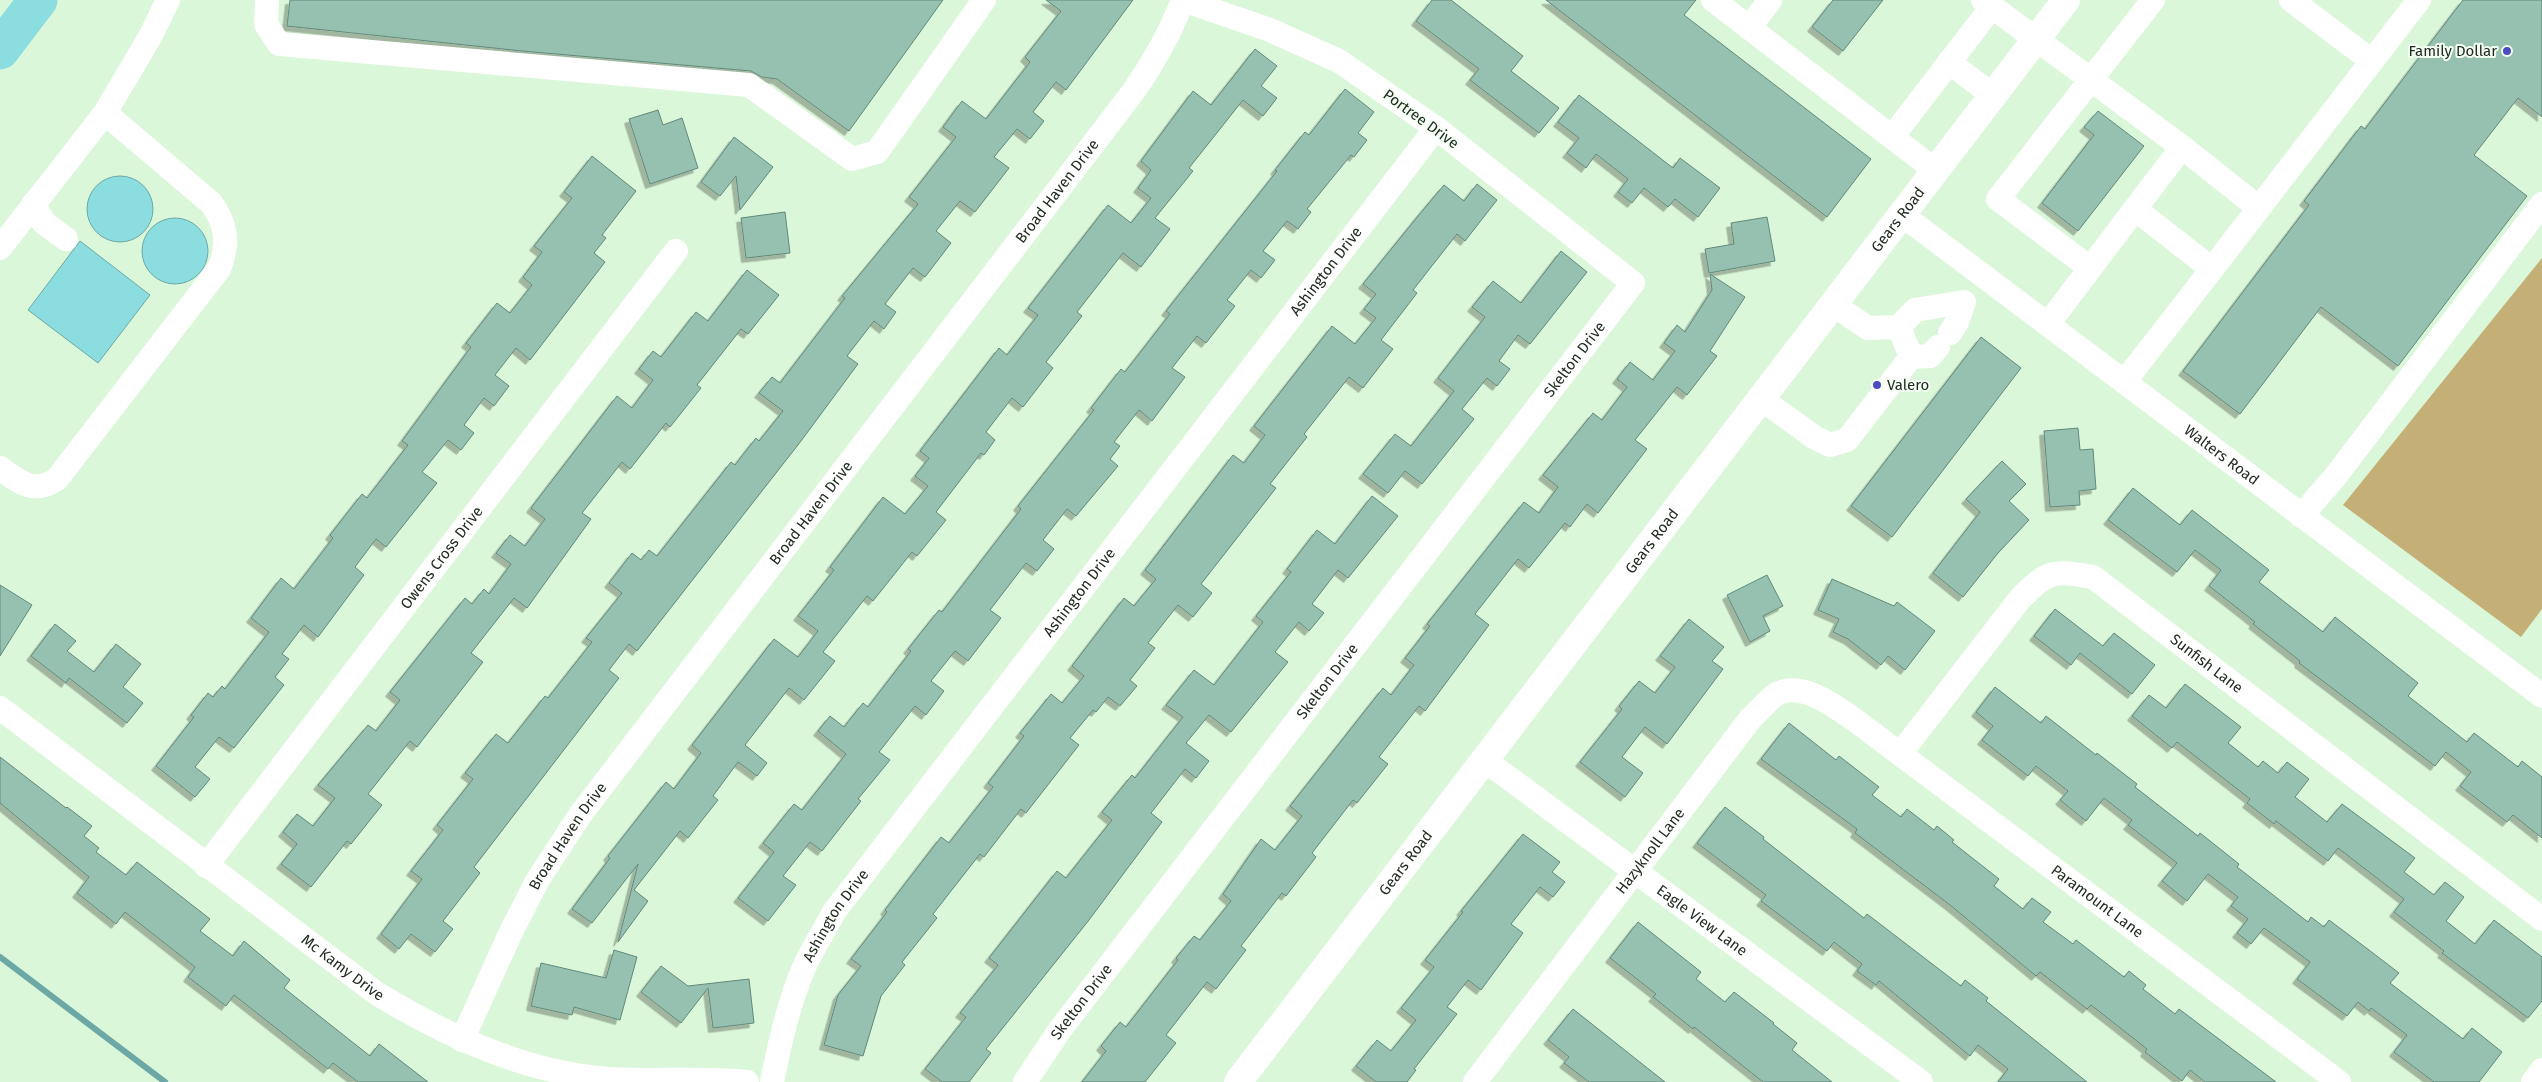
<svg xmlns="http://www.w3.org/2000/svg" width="2542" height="1082" font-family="'Fira Sans',sans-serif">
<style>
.forest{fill:#c4af76}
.water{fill:#8cdddf;stroke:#6ca8a6}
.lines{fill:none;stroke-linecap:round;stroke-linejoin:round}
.stream{stroke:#6ca8a6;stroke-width:6}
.river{stroke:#8cdddf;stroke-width:39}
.building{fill:#96c0b0;stroke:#61897b;filter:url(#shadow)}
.minor{stroke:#fff;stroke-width:24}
.major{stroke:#fff;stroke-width:28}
.poi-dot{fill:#4d4bc2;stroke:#f4fff3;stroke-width:2}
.labels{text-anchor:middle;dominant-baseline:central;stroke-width:4;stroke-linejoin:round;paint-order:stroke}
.poi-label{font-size:15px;fill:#202b20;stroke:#f4fff3;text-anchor:end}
.street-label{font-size:15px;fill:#202b20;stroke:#f4fff3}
</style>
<defs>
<filter id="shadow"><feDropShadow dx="-4.5" dy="4.5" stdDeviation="0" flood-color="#0004"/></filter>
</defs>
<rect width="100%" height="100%" fill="#dbf7d9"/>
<polygon class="forest" points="2542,258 2542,609 2521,637 2343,505"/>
<g class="water">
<circle cx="120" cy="209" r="33"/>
<circle cx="175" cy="251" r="33"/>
<polygon points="80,241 150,295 98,363 28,310"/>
</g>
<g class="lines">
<polyline class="stream" points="0,957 165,1082"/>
<polyline class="river" points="0,50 38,0"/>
</g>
<g class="building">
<polygon points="290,0 943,0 849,131 777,79 762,77 751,71 522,51 287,26"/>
<polygon points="1046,0 1133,0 1066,90 1056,82 1033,112 1044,121 1030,139 1017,129 994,157 1009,168 975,212 960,201 936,231 951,243 925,277 913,268 885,304 896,312 884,329 874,321 847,356 858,364 801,441 637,651 629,644 609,670 619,678 474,867 480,873 443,921 453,929 435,952 411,934 399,949 381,934 422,879 411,871 443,830 437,825 473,779 465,773 496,734 508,743 545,696 548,698 592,642 586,638 622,593 609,583 632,553 641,560 649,550 657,556 731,462 735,465 756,438 759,441 783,411 759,393 772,377 780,383 845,298 842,296 918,204 909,197 956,137 943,127 962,101 986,119 1030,62 1025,57 1061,11"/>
<polygon points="1432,0 1451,0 1523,56 1511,71 1559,108 1539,133 1470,80 1479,69 1416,21"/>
<polygon points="1546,0 1696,0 1684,15 1871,159 1827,217"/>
<polygon points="1833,0 1883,0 1843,51 1812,27"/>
<polygon points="2463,0 2542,0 2542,117 2518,98 2474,155 2527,196 2398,366 2321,307 2240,414 2183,371 2309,205 2304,201 2361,126 2365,129"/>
<polygon points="1255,49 1277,66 1261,86 1277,98 1263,116 1243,100 1189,168 1193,171 1155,218 1170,229 1141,267 1123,253 1077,312 1082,316 1046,362 1053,368 1023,407 1012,398 986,432 995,440 984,455 981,453 936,512 946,520 917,556 912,552 873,601 867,596 823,652 835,661 804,700 789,688 745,745 767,763 757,776 738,762 713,796 718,800 688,838 680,831 634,890 648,901 618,942 638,864 592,923 572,909 610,858 608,856 666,782 674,789 701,753 692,745 774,639 798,657 818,631 798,616 834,570 830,567 883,497 905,514 928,486 915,476 929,458 920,451 999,348 1007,355 1038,315 1028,308 1108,205 1131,223 1151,198 1138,188 1151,170 1141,161 1193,91 1211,105"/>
<polygon points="1345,89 1374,112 1358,133 1367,140 1354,157 1351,155 1307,209 1311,212 1298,229 1287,221 1263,251 1275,260 1261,278 1251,270 1227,300 1235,306 1206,343 1197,336 1172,368 1185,377 1152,421 1139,410 1114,442 1120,446 1110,459 1118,466 1076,516 1067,509 1043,540 1054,549 1037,571 1026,563 990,610 1001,618 968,661 955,651 931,681 944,691 926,715 915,706 879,752 890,760 858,799 861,801 822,851 810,842 783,876 796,885 768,921 738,898 774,852 763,843 794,804 802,810 846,754 818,731 830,716 844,727 863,703 868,707 911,651 908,649 939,610 942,612 1021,509 1018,506 1094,410 1091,408 1121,369 1125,372 1170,314 1166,311 1277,171 1275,170 1305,132 1309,135"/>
<polygon points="1579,95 1673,168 1680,158 1720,188 1698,217 1675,199 1668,207 1644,188 1632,203 1618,192 1628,179 1596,154 1586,168 1567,153 1579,138 1558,122"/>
<polygon points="658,110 663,125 682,118 698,168 650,184 629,119"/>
<polygon points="2098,111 2144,146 2078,231 2042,203 2094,135 2084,127"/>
<polygon points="734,137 773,167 740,210 736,176 720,196 701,182"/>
<polygon points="592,156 636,191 602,235 606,238 594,253 605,262 530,360 516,348 495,375 509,386 494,406 484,398 464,425 474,433 461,450 448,440 422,472 437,483 386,547 376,539 355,567 364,575 318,637 304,625 282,654 289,659 275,677 284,685 234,748 219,737 195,767 210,779 195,797 156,766 194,717 191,715 208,693 213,697 222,686 225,689 269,632 251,618 281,578 294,589 333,538 330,535 362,494 367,498 408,445 402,441 471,347 466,343 497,303 510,313 532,285 523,277 542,252 534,246 572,198 564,192"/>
<polygon points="1477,184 1497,200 1465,241 1457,234 1413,290 1417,293 1381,340 1393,349 1363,388 1349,377 1304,434 1307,437 1270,484 1276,488 1201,584 1212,593 1193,617 1178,605 1148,643 1155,648 1130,680 1137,686 1120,706 1108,697 1096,712 1093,710 1070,738 1079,745 1026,813 1021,809 984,857 980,854 933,914 937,918 902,962 905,965 881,996 863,1056 824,1045 838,995 861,966 851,959 887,912 885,910 911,876 941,837 949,843 993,787 988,783 1024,736 1020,733 1051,694 1062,703 1084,676 1072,666 1124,598 1134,606 1156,579 1145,570 1233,455 1244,463 1265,435 1254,426 1332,326 1355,344 1376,318 1364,309 1376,294 1363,284 1418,216 1444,185 1464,201"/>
<polygon points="785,212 790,253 746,258 741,218"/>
<polygon points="1767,217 1775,261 1709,273 1705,249 1734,244 1731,223"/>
<polygon points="1561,251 1587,272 1530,344 1518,335 1499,361 1510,369 1497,386 1487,378 1462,409 1474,419 1422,484 1405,471 1388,493 1363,474 1395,434 1411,446 1454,391 1438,378 1485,317 1472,307 1493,281 1521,303"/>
<polygon points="747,270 779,295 748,334 741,329 697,385 701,388 670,427 666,423 630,469 622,462 582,513 591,519 527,608 514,598 471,653 483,662 417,747 410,741 368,794 382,805 351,844 347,841 311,887 281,864 297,844 283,832 297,814 313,826 335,798 318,785 368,725 376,731 400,700 390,692 465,598 472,604 484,589 489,594 511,564 496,553 510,535 525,546 545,519 531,508 617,396 632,408 653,380 639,369 653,351 661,357 696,312 708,321"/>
<polygon points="1710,274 1745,297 1710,351 1717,356 1687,395 1677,387 1635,440 1647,449 1598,513 1587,504 1570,527 1565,523 1529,568 1518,559 1475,614 1489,625 1425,711 1419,706 1379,757 1388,764 1357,803 1353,800 1312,853 1316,857 1286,896 1282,893 1241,946 1246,950 1216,989 1207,982 1166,1035 1176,1043 1145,1082 1082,1082 1106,1051 1101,1046 1120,1022 1126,1027 1178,960 1176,958 1194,936 1200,940 1231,901 1223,894 1261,839 1275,850 1302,816 1290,806 1383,688 1391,695 1414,665 1405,658 1430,626 1427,624 1524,502 1539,513 1558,487 1543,475 1593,413 1602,420 1627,387 1617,379 1630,362 1653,380 1675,351 1664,343 1677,325 1685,332 1712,290"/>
<polygon points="1981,337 2021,368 1892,537 1851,506"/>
<polygon points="2078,428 2080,450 2093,449 2096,489 2079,491 2080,505 2050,507 2044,431"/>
<polygon points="2002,461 2026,484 2009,501 2029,520 1998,553 1963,597 1933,573 1980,512 1966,499"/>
<polygon points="2133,488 2180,525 2192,510 2269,570 2259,582 2323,632 2335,617 2418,683 2408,696 2467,742 2474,733 2518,767 2522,761 2542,777 2542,838 2513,815 2507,822 2460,786 2471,772 2446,752 2435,766 2299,663 2300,661 2253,624 2255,622 2209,586 2221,570 2195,550 2177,572 2108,520"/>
<polygon points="1372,496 1398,516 1348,578 1338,570 1312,604 1324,613 1309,631 1299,622 1275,652 1288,662 1231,732 1209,715 1186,743 1209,761 1196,778 1185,769 1151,813 1162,822 1089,920 986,1049 991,1053 969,1082 942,1082 925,1069 966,1017 960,1013 998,965 989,958 1057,871 1066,878 1112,820 1102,812 1132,775 1135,778 1183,717 1166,705 1194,670 1214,685 1263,622 1256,616 1291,572 1287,569 1317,530 1335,544"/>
<polygon points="1767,575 1783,606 1763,616 1770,631 1750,642 1727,595"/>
<polygon points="1832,579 1894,606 1897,602 1935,631 1905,670 1888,656 1881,665 1848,639 1833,632 1839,619 1818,610"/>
<polygon points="0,585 32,605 0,656"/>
<polygon points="2055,609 2103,646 2114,633 2155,665 2132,694 2080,653 2071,665 2034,636"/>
<polygon points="1689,619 1724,647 1712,661 1723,669 1667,744 1645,727 1622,757 1643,773 1625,797 1580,762 1622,709 1619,706 1639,681 1655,693 1675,667 1660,656"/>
<polygon points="55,624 76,641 67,651 94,672 116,644 141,664 123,687 143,703 127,723 69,678 66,683 31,656"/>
<polygon points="2185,684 2241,727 2228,743 2258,767 2263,761 2278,773 2287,762 2309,779 2295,797 2327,822 2342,804 2415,858 2404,872 2434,895 2445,882 2464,897 2446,921 2475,944 2494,920 2542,957 2542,1001 2528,1018 2442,953 2444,951 2394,912 2404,899 2338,848 2328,861 2276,821 2274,824 2247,803 2250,799 2177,742 2172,748 2132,716 2149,695 2166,708"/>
<polygon points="1995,687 2041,723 2046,716 2096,755 2097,753 2137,784 2135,787 2198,836 2200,833 2239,864 2237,867 2308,922 2311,917 2324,927 2329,920 2369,950 2399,973 2390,983 2463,1039 2472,1028 2502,1052 2479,1082 2434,1082 2394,1052 2407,1035 2371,1008 2369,1011 2358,1002 2347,1016 2297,979 2310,962 2264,928 2251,944 2237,933 2248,919 2231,906 2238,897 2208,874 2187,901 2162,881 2177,863 2128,825 2132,820 2104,798 2086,821 2060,800 2068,791 2036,766 2028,776 1982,740 1993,726 1976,712"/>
<polygon points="1789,723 1836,760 1839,756 1879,787 1872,795 1901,817 1907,809 1934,830 1937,826 1954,840 1952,842 1999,879 1994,886 2023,909 2032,898 2051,912 2043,922 2073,944 2076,940 2124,977 2129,971 2146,985 2143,989 2175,1014 2179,1009 2276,1082 2205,1082 2190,1070 2182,1081 2145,1052 2147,1049 2091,1005 2087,1009 2040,972 2036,976 1950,905 1855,833 1857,829 1761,759"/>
<polygon points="0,757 66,808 67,807 92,826 84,836 99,848 96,852 126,875 137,862 210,919 200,931 233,956 244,941 290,980 284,988 370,1056 379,1044 428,1082 358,1082 333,1063 328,1069 234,995 226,1006 188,977 195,967 125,912 116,924 77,893 89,877 0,803"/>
<polygon points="1725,807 1764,837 1763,839 1864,918 1867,914 1961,986 1965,980 1988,998 1986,1001 2087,1082 1998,1082 2008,1069 1978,1045 1970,1056 1879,981 1876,985 1857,971 1862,964 1834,942 1827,951 1761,901 1766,895 1697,843"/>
<polygon points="1523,834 1560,862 1552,872 1565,882 1553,897 1540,887 1511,924 1523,933 1481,990 1468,980 1447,1007 1457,1014 1414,1069 1416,1070 1407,1082 1376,1082 1356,1066 1377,1040 1391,1051 1416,1020 1401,1008 1434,967 1425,960 1463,912 1461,911"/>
<polygon points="1638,922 1701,972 1696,979 1725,1002 1734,992 1774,1023 1773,1024 1797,1043 1792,1050 1832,1082 1763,1082 1694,1027 1693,1029 1653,997 1656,994 1610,958"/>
<polygon points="614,950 637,957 620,1020 574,1007 572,1015 531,1006 541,963 606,978"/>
<polygon points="661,966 688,986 749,979 754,1023 713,1028 708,988 681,1023 641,992"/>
<polygon points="1573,1009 1612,1040 1665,1082 1589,1082 1564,1063 1569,1057 1548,1040"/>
</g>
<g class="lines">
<g class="minor">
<polyline points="267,0 266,24 279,44 749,85 852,159 877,152 984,0"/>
<polyline points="1713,0 1935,170"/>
<polyline points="1983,0 2182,147 2135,209"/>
<polyline points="1749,28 1770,0"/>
<polyline points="2372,61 2419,0"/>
<polyline points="1949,62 1992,95"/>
<polyline points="1892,137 1991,8"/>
<polyline points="2182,147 2259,208"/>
<polyline points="34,203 43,222 66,239"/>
<path id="s1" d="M1901,214L2542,696"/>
<polyline points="0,248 105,113 150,37 168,0"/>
<polyline points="2090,268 1998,199 2153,0"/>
<polyline points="2212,269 2372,61 2291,0"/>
<polyline points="1832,304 1868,328 1899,327"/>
<polyline points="2048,324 2135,209 2212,269 2125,381"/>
<polyline points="1938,347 1930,356 1911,357 1899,327 1915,310 1964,302 1957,322 1950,333"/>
<polyline points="1760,398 1814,437 1830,445 1847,440 1911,357"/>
<path d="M0,468C19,482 34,495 57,479L219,269C229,245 227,224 211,203L105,113"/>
<polyline points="2301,516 2335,477 2542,204"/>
<path id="s2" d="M0,708L376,993C447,1036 525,1073 610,1079C655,1082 701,1077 747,1082"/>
<path id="s3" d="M1900,754L2019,600C2048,570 2053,570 2093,577L2542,919"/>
<path id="s4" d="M1483,759L1921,1082"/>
<path id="s5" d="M206,866L676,251"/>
<path id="s6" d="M462,1040L511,932L537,881L580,815L1133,92C1154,62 1170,34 1183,0"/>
<path id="s7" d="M772,1082C780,1042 789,1001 806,963C814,946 825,929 834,912L1436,128"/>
<path id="s8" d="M1025,1082L1059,1031L1633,283L1436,128L1339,61L1270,30L1183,0"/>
<path id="s9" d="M1475,1082L1751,718C1759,711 1766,702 1774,696C1799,678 1836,707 1856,721L2339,1082"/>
<polyline points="2533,1082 2542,1070"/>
</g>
<path class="major" id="s10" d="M1238,1082L2066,0"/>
</g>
<g class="poi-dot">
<circle cx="2507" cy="51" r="5"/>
<circle cx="1877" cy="385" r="5"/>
</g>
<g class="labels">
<g class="poi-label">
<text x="2497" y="51">Family Dollar</text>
<text x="1887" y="385" text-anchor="start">Valero</text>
</g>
<g class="street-label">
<text transform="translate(1421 119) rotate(36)">Portree Drive</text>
<text stroke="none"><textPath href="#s6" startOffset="1040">Broad Haven Drive</textPath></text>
<text stroke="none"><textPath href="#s10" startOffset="1086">Gears Road</textPath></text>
<text stroke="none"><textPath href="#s7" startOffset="990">Ashington Drive</textPath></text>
<text stroke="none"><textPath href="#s8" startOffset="908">Skelton Drive</textPath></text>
<text stroke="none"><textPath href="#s1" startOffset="401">Walters Road</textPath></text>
<text stroke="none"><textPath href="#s6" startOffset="635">Broad Haven Drive</textPath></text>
<text stroke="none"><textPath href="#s10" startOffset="681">Gears Road</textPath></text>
<text stroke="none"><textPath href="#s5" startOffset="388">Owens Cross Drive</textPath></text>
<text stroke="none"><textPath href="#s7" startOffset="585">Ashington Drive</textPath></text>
<text stroke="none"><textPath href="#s3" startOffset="421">Sunfish Lane</textPath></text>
<text stroke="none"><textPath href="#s8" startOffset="502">Skelton Drive</textPath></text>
<text stroke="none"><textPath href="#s6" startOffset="230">Broad Haven Drive</textPath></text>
<text stroke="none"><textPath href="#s9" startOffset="290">Hazyknoll Lane</textPath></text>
<text stroke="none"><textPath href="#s10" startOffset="276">Gears Road</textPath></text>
<text stroke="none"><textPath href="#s9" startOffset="881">Paramount Lane</textPath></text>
<text stroke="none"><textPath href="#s7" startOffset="180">Ashington Drive</textPath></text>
<text stroke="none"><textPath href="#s4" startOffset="272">Eagle View Lane</textPath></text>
<text stroke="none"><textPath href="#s2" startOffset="430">Mc Kamy Drive</textPath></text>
<text stroke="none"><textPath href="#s8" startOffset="98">Skelton Drive</textPath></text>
</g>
</g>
</svg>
